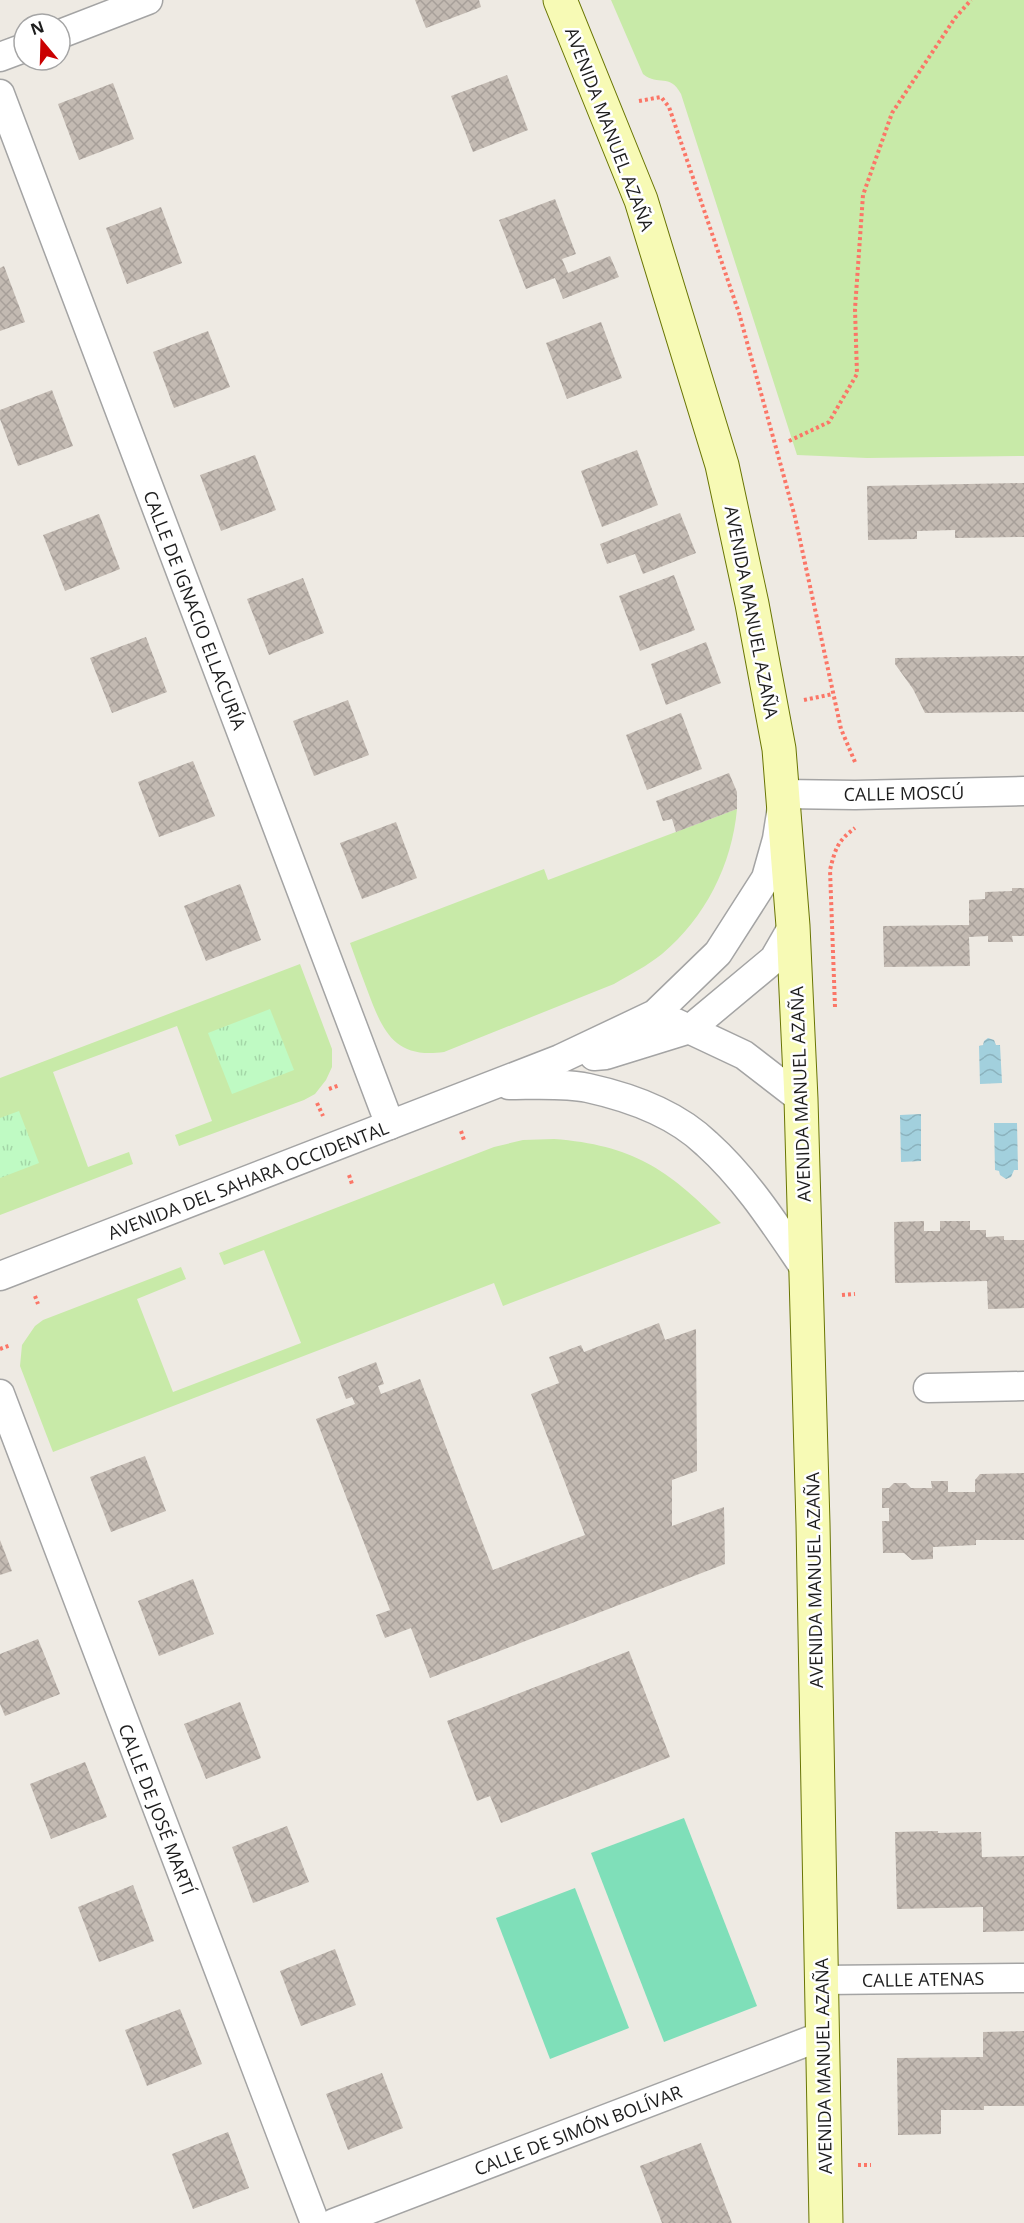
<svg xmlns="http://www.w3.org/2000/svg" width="1024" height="2223" font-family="'Open Sans',sans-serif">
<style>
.grass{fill:#c8eaa8}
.park{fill:url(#park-tufts)}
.pitch{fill:#7fdfb9}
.water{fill:url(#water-waves)}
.building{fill:url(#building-cross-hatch)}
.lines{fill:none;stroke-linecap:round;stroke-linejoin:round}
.street-casing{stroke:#a4a4a4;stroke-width:31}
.secondary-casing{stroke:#697504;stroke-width:35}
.path{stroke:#fb7667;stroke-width:4;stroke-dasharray:3 3;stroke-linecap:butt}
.street{stroke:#fff;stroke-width:28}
.secondary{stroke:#f7fab5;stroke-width:33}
.labels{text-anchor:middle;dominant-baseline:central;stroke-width:5;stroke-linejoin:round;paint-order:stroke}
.street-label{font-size:18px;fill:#1d1d1d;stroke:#fff}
</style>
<defs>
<pattern id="park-tufts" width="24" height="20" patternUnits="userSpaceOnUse" patternTransform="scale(1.5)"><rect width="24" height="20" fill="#bffac3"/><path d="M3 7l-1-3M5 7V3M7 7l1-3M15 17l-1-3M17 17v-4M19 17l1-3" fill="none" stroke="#a4d6a7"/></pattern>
<pattern id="water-waves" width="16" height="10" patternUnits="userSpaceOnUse" patternTransform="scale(1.5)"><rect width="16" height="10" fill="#a2d0dd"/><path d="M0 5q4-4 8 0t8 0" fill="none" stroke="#8bb2bd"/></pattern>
<pattern id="building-cross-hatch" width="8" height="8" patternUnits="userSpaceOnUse" patternTransform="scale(1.5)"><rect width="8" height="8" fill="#c3bab2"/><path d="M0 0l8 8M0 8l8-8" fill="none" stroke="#a79f99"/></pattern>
</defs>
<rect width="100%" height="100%" fill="#eeeae3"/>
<g class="grass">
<path d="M611,0H1024V456L867,458L797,455L681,94C669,72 659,87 643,74Z"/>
<path d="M737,809C732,865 705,918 662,954C647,966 631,974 614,984L444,1052C395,1059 383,1032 368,992C362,976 356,960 350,943L544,869L548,880Z"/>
<polygon points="300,964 332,1049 332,1067 326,1080 315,1094 304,1100 179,1146 175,1135 212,1121 177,1026 53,1072 88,1167 129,1152 133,1164 0,1215 0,1078"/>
<path d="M554,1139C632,1145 668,1169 721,1223L503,1306L494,1283L53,1452L20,1366L22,1345L35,1326L43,1320L181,1267L186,1279L137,1299L173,1392L301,1343L264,1250L224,1265L219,1253L494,1147L523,1140Z"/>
</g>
<g class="park">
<polygon points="270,1009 294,1070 232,1094 208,1033"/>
<polygon points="19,1111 39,1163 0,1178 0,1118"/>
</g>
<g class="pitch">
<polygon points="684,1818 757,2006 664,2042 591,1853"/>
<polygon points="575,1888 629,2028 550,2059 496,1918"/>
</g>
<g class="water">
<polygon points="988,1038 994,1040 996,1045 1000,1045 1002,1083 980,1084 979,1046 983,1045 984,1041"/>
<polygon points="921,1114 921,1161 901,1162 900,1115"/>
<polygon points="994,1123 1017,1123 1018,1170 1014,1170 1011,1177 1006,1179 1000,1175 999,1171 995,1170"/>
</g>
<g class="building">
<polygon points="415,0 479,0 481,7 426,28"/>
<polygon points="507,75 528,130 473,152 451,96"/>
<polygon points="113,83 134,139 79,160 58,104"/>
<polygon points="555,199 576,254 562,259 568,273 610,256 619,277 563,299 555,278 526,289 499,220"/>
<polygon points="161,207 182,263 127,284 106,228"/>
<polygon points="4,266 25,322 0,331 0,268"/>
<polygon points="601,322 622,378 567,399 546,343"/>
<polygon points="208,331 230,387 174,408 153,352"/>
<polygon points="52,390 73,446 18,466 0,419 0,410"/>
<polygon points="637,450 658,505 602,527 581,471"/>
<polygon points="255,455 276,510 221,531 200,475"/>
<polygon points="1024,483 1024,537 955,538 955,530 917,531 917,539 868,540 867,486"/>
<polygon points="680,513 696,553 643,574 635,554 607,564 600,544"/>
<polygon points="99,514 120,569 65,591 43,535"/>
<polygon points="674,575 695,630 640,651 619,596"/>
<polygon points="303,578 324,633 269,655 247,599"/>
<polygon points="146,637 167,692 112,713 90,658"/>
<polygon points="706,642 721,683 666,705 651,664"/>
<polygon points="1024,656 1024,712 925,713 913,689 895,664 895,658"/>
<polygon points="348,700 369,755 314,776 293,721"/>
<polygon points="681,713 702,769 647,790 626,735"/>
<polygon points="193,761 215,816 159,837 138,782"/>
<polygon points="729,773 737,792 737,809 676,832 672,819 663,821 656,801"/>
<polygon points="396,822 417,878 362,899 340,843"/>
<polygon points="240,884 261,940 206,961 184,906"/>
<polygon points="1012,888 1024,888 1024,936 1012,936 1013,942 988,942 988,936 969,937 970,966 884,967 883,926 969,925 969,900 985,899 985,892 1012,891"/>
<polygon points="924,1221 924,1231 940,1231 940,1221 970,1221 970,1230 986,1230 986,1237 1004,1236 1004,1240 1024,1240 1024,1308 988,1309 987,1281 895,1283 894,1222"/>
<polygon points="659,1323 665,1340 696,1329 697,1471 672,1480 672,1526 724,1507 725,1564 430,1678 411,1628 385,1638 376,1615 390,1610 316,1419 355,1404 352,1397 346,1399 338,1377 376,1362 384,1384 378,1386 381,1394 420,1379 493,1570 585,1535 531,1394 559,1383 549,1357 581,1345 584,1352"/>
<polygon points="145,1456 166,1511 111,1532 90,1477"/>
<polygon points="1024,1473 1024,1540 976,1540 976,1545 933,1547 933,1559 912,1560 904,1553 883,1553 882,1521 889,1521 889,1508 882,1508 882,1488 889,1488 894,1483 906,1483 911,1488 932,1488 931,1481 948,1481 948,1492 975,1492 975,1480 980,1474"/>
<polygon points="0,1540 12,1571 0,1575"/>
<polygon points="193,1579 214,1634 159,1656 138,1601"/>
<polygon points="38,1639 60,1694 5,1716 0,1704 0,1654"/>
<polygon points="629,1651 670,1757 501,1823 490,1796 477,1801 447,1721"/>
<polygon points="240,1702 261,1758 206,1779 184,1724"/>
<polygon points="85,1762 107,1817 51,1839 30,1784"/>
<polygon points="287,1826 309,1882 253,1903 232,1847"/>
<polygon points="938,1831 938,1833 981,1832 982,1857 1024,1856 1024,1931 983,1932 983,1907 897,1909 895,1832"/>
<polygon points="133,1885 154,1941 99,1962 78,1907"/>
<polygon points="335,1949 356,2005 301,2026 280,1971"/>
<polygon points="180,2009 202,2064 147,2086 125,2030"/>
<polygon points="1024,2031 1024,2106 984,2106 984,2110 941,2110 941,2134 898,2135 897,2058 983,2057 983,2032"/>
<polygon points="382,2073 403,2128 348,2150 326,2094"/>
<polygon points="228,2132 249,2188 193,2209 172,2154"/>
<polygon points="701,2143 732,2223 662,2223 640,2166"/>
</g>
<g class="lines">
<g class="street-casing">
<g id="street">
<polyline points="60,34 148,0"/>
<polyline points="0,57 24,48"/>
<polyline points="0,94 390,1125"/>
<polyline points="676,1023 744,1055 801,1099"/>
<polyline points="594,1056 606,1055 690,1029 774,959 793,926"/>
<path d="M509,1085C533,1085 566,1083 588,1088C629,1097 676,1114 707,1144C747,1180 776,1226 806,1270"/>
<polyline points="0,1276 560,1059 655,1014 718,953 766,878 777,839 784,794 855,795 1024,791"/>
<polyline points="928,1388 1024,1386"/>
<polyline points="0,1394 315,2223"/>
<polyline points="822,1980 1024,1978"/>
<polyline points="334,2223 822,2036"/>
</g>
</g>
<g class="secondary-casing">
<polyline id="secondary" points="560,0 641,200 722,465 752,604 779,749 793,926 801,1099 813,1524 826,2223"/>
</g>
<g class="path">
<polyline points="639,101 661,97 669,107 739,313 795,517 841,729 855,762"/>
<polyline points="789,441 829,422 857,374 855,309 863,195 892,113 955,18 971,0"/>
<polyline points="804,700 833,694"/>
<path d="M835,1007L830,870C835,850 837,841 855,828"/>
<polyline points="329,1089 340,1085"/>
<polyline points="317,1103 323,1116"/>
<polyline points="461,1131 464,1140"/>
<polyline points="349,1175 352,1184"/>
<polyline points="842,1295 855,1294"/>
<polyline points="35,1296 38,1304"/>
<polyline points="0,1349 11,1345"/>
<polyline points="858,2165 871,2165"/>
</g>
<use href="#street" class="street"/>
<use href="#secondary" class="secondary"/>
</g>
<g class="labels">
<g class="street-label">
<text transform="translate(610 129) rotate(69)">AVENIDA MANUEL AZAÑA</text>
<text transform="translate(195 610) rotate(69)">CALLE DE IGNACIO ELLACURÍA</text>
<text transform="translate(752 612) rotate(79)">AVENIDA MANUEL AZAÑA</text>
<text transform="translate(904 793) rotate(-1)">CALLE MOSCÚ</text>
<text transform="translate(800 1094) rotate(-92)">AVENIDA MANUEL AZAÑA</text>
<text transform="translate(248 1180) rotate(-21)">AVENIDA DEL SAHARA OCCIDENTAL</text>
<text transform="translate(814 1580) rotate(-91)">AVENIDA MANUEL AZAÑA</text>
<text transform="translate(157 1809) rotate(69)">CALLE DE JOSÉ MARTÍ</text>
<text transform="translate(923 1979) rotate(-1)">CALLE ATENAS</text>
<text transform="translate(823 2066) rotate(-91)">AVENIDA MANUEL AZAÑA</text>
<text transform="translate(578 2130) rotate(-21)">CALLE DE SIMÓN BOLÍVAR</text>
</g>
</g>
<g transform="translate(42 42) rotate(341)"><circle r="28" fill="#ffffff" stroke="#a5a5a5" stroke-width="1.5"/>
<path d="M0-4.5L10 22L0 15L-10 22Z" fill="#ca0001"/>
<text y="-9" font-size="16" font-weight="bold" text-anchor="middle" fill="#1d1d1d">N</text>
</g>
</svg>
